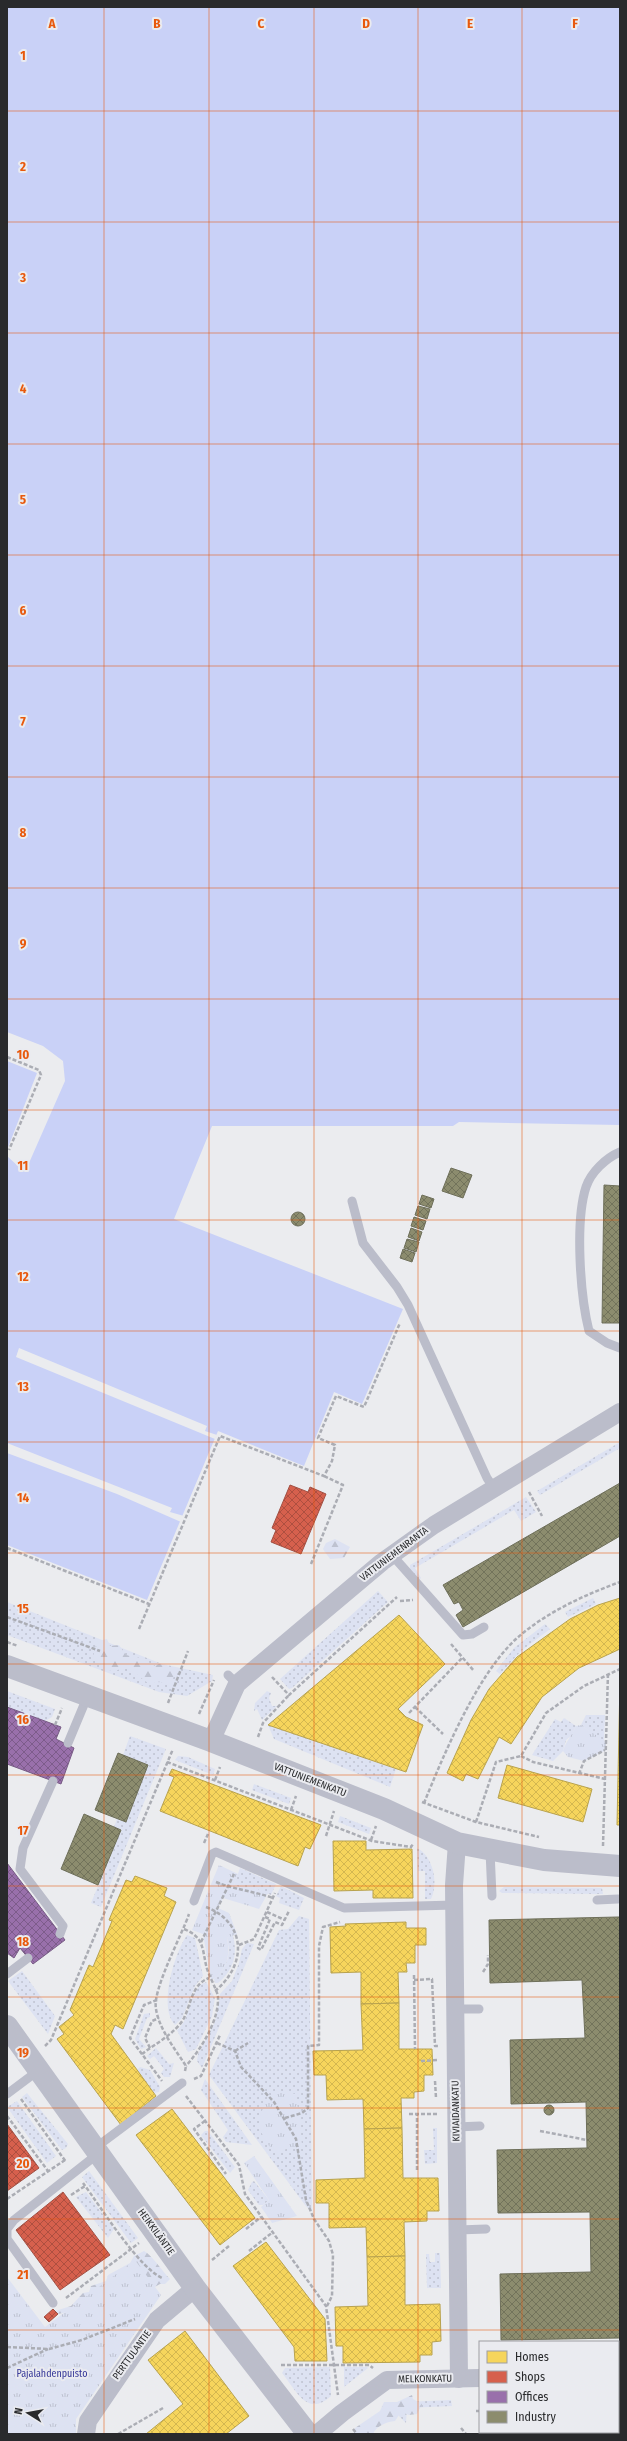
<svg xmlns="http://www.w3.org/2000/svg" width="627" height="2441" font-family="'Fira Sans Condensed',sans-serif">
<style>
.grass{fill:url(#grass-dots)}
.forest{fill:url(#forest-firs)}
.park{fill:url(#park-tufts)}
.water{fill:#c9d1f7}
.pier{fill:#ebecef}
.homes{fill:url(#homes-cross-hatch);stroke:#b8a24e}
.shops{fill:url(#shops-cross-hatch);stroke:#a25043}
.offices{fill:url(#offices-cross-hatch);stroke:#775b85}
.industry{fill:url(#industry-cross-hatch);stroke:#6e6f5a}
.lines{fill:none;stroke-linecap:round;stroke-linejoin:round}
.path{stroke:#abadb4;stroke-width:2.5;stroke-dasharray:4 2;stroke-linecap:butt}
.service{stroke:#bbbdca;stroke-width:9}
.minor{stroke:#bbbdca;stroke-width:18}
.tertiary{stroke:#bbbdca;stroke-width:22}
.grid{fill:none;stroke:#e8590c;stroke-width:1;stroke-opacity:0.55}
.labels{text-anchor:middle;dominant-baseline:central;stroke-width:4;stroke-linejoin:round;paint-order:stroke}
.street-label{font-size:10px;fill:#292a2c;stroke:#eaebf0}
.park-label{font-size:10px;fill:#353798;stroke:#eaebf0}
.grid-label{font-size:13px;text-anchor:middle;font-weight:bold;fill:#e8590c;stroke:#eaebf0;stroke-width:4;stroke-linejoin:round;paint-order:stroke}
</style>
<defs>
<pattern id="grass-dots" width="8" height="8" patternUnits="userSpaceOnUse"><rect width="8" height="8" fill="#dde2f2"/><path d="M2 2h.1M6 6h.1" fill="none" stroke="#bec2d0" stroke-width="1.8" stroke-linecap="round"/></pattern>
<pattern id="forest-firs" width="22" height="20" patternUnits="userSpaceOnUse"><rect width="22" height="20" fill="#dde2f2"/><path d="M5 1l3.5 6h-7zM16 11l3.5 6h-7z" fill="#bec2d0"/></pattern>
<pattern id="park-tufts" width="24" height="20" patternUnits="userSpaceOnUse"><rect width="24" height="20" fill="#dde2f2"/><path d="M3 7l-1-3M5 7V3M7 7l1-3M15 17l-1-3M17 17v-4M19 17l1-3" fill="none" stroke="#bec2d0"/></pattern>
<pattern id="homes-cross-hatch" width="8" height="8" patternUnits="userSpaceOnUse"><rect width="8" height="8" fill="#f6d55c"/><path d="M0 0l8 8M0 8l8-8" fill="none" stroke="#d3b750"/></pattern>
<pattern id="shops-cross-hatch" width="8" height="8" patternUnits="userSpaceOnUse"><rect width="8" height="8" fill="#d6604d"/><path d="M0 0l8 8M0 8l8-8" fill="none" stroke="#ae4f40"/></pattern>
<pattern id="offices-cross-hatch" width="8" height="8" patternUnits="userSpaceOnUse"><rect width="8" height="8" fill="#9970ab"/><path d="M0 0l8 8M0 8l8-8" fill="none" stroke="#7d5c8b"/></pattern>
<pattern id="industry-cross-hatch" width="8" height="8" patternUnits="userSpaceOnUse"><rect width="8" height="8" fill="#8c8c6e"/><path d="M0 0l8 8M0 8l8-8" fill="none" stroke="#72735b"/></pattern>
</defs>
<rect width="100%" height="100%" fill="#ebecef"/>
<g class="grass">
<polygon points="620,1442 620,1448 540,1495 537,1491"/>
<polygon points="526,1497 536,1512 521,1521 514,1510 415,1568 421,1578 419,1580 410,1569 410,1565"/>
<polygon points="378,1591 388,1602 292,1688 289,1689 280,1679"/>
<polygon points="593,1598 596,1604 568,1617 565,1612"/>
<polygon points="7,1602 162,1664 213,1675 212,1681 187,1696 159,1692 7,1635"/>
<polygon points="545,1624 550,1629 521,1651 500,1674 496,1671 514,1648"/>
<polygon points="7,1691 55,1709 52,1717 45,1721 7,1707"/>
<polygon points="267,1691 271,1693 269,1698 272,1706 277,1706 262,1720 257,1709 254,1711 255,1703"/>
<polygon points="586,1715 605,1715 604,1742 581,1725"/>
<polygon points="564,1718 576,1726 572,1735 566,1740 563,1751 553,1761 532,1755 555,1719 561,1722"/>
<polygon points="268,1725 396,1769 390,1787 274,1739"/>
<polygon points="130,1736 166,1749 101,1907 91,1903 121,1830 114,1827 117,1819 126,1822 148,1765 123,1755"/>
<polygon points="178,1756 188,1757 215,1769 213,1775 175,1760"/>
<polygon points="254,1784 291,1798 289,1804 252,1790"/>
<polygon points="340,1816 371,1828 369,1834 338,1822"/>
<path d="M417,1848C433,1856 439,1883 431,1899H425V1871H418Z"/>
<polygon points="240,1868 276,1884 271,1895 249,1886 246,1890 234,1885"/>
<polygon points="281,1886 304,1898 299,1910 279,1903 280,1898 276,1896"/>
<polygon points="504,1887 602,1888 603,1894 502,1893 499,1891"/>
<polygon points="299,1916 309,1919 312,2212 305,2205 209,2075 279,1930 288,1929"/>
<path d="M187,1935L195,1938L203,1976L195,1986L182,2018L175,2025C158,2007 174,1954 187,1935Z"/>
<path d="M230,1936H233C238,1955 233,1971 218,1983H215L214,1979C228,1968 231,1954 227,1938Z"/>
<polygon points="247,1943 254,1944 202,2068 197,2061 198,2054 215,2022 220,1994 232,1981 239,1963 242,1949"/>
<polygon points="22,1971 55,2016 48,2034 8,1981"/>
<path d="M206,1982L215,1998L212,2016L196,2049L188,2052L177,2030C192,2019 188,1988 206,1982Z"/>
<polygon points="150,2013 150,2017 147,2018 139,2039 146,2047 141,2049 135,2039 144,2014"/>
<polygon points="156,2048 169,2064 174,2063 170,2077 164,2077 161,2073 164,2069 154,2056 150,2059 147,2056"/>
<polygon points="140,2067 150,2070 160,2087 159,2092 154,2093 137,2070"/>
<polygon points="205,2079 252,2145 226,2142 223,2137 228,2130 201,2090"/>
<polygon points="27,2093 68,2144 66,2148 62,2150 22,2097"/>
<polygon points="17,2101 56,2156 47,2163 7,2107"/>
<polygon points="433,2128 437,2128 437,2163 425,2164 424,2150 434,2150"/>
<polygon points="205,2131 208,2131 235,2167 230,2173 201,2135"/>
<polygon points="89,2171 138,2238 131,2243 82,2177"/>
<polygon points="254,2181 269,2200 263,2205 259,2205 248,2190 252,2182"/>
<polygon points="86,2192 114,2229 108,2238 76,2197"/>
<polygon points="435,2253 440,2253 441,2288 427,2288 426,2254 429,2254 430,2262 435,2262"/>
<path d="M330,2367L331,2396C307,2418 296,2390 282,2373L285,2368Z"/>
<polygon points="344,2367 367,2367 368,2368 344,2387"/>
<polygon points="451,2400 452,2406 407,2408 406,2423 395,2412 368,2434 352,2434 389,2407 405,2402"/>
</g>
<g class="forest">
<polygon points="335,1539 350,1547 344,1558 330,1559 323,1549 326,1543"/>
<polygon points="107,1639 110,1646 119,1645 126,1655 141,1658 155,1666 159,1664 177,1669 170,1685 159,1682 149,1684 126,1666 118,1670 108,1671 93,1657 97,1641"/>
<path d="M144,2251C152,2255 162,2271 170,2279L165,2284H160L153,2288L63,2313L58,2314L55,2311L71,2306L83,2293L89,2292L91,2286L106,2281L108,2275L130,2263L134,2256Z"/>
<path d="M412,2395L413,2399L422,2404L417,2414L409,2415L401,2412L395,2421C386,2422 376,2426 373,2434H354L355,2428L380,2411L384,2402H397Z"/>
</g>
<g class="park">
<path d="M581,1725L606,1742V1750L584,1761L568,1757L563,1751C566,1741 572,1736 576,1726Z"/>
<path d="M219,1865L238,1874L234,1885L246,1889L249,1886L268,1893L259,1909L223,1898L218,1908L229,1913L237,1934L227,1938C230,1955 228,1968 214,1979H211L203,1934L192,1930Z"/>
<path d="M275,2091L296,2094L302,2145L275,2152C254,2133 256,2110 275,2091Z"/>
<polygon points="254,2156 297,2216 272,2223 261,2207 269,2200 244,2163"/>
<polygon points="135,2260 161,2295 76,2419 76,2434 7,2434 7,2277 45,2327"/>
</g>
<g class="water">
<polygon points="7,7 620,7 620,1125 459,1122 453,1126 212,1126 174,1219 403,1309 362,1404 334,1392 304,1466 218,1431 147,1600 7,1545 7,1156 19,1167 29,1163 65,1081 63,1061 43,1046 7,1032"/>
<polygon points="7,1061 37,1073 7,1150"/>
</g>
<g class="pier">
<polygon points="19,1348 207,1426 205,1431 217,1435 215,1439 16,1357"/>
<polygon points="7,1443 172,1508 170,1512 184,1516 181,1522 117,1494 7,1453"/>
</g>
<g class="homes">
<polygon points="620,1598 620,1649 579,1668 542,1697 511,1744 499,1737 478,1779 466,1774 463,1781 447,1773 471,1720 489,1689 517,1657 570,1619 598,1605"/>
<polygon points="399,1615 445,1664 398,1709 406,1717 423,1725 406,1772 268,1725"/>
<polygon points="620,1680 620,1825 617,1825"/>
<polygon points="507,1765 592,1789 583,1822 498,1798"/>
<polygon points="172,1769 321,1825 310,1849 305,1847 298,1866 160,1811 174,1777 169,1775"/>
<polygon points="333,1841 366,1841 366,1850 412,1849 413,1898 373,1898 373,1890 334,1891"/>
<polygon points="135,1876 167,1888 164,1896 176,1902 123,2029 115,2025 111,2034 156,2096 121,2125 57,2039 64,2034 59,2027 74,2015 70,2010 89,1965 93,1967 112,1921 109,1920 126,1880 132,1882"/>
<polygon points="406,1922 406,1928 426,1928 426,1945 415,1945 415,1963 406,1963 407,1972 398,1972 399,2003 361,2004 361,1972 331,1973 330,1927 346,1926 345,1924"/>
<polygon points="399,2003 399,2049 432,2049 433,2075 424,2075 424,2091 414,2092 414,2098 401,2098 402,2128 364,2129 363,2099 327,2100 326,2075 314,2075 313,2051 363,2050 361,2004"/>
<polygon points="172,2109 255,2218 220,2245 136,2135"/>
<polygon points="402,2128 403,2178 438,2178 439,2211 427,2211 427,2221 404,2222 405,2256 367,2257 366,2227 329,2228 329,2203 316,2203 316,2180 365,2178 364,2129"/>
<polygon points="266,2242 325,2319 327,2361 295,2361 294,2347 233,2266"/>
<polygon points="405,2256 405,2305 440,2304 441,2341 432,2342 432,2355 420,2355 420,2362 343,2363 343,2346 336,2346 335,2307 368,2306 367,2257"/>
<polygon points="185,2331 249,2416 226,2434 146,2434 183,2404 148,2360"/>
</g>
<g class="shops">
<polygon points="290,1485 308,1492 310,1487 326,1494 301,1554 271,1542 276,1530 272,1528"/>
<polygon points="7,2124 39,2168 7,2191"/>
<polygon points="63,2192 110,2255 60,2290 16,2230"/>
<polygon points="53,2309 58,2314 49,2322 44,2317"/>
<polygon points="618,2414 620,2414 620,2434 483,2434 483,2432 618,2432"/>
</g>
<g class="offices">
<polygon points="7,1707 61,1727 56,1739 74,1748 61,1784 7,1764"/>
<polygon points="7,1863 65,1940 33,1964 20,1948 14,1958 7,1953"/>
</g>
<g class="industry">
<polygon points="451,1168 472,1175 463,1198 442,1191"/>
<polygon points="604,1185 620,1186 620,1323 602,1323"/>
<polygon points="422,1195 434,1199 431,1208 419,1204"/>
<polygon points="418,1206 430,1209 427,1219 415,1215"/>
<circle cx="298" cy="1219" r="7"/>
<polygon points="414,1217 426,1221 423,1230 411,1226"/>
<polygon points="411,1228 422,1232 419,1241 408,1237"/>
<polygon points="407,1239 419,1242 416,1252 404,1248"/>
<polygon points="403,1249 415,1253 412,1262 400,1258"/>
<polygon points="620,1483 620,1536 463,1627 456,1615 463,1610 459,1602 454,1604 443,1585"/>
<polygon points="118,1753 148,1765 126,1822 95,1810"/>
<polygon points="84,1814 121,1830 98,1885 61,1869"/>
<polygon points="618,1917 620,1917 620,2338 501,2340 500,2274 591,2272 590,2212 498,2213 497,2150 587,2148 586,2102 511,2104 510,2040 585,2038 582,1980 490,1983 489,1920"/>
<circle cx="549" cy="2110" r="5"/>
</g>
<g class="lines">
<g class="path">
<polyline points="7,1057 39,1070 41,1075 9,1150"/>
<polyline points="529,1492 542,1516"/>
<polyline points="7,1548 149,1604"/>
<polyline points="311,1564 343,1485 324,1476"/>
<polyline points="400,1601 413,1600"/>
<polyline points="7,1617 100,1651"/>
<polyline points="139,1629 220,1436 324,1476 332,1461 335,1445 318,1438 336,1396 364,1407 400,1323"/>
<polyline points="7,1642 18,1646"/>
<polyline points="451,1644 474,1671"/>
<polyline points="272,1677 289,1695 397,1597"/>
<polyline points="168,1703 188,1651"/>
<polyline points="415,1707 443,1734"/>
<polyline points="409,1713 462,1658"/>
<polyline points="199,1714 214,1680"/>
<polyline points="55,1725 62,1708"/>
<polyline points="258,1737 263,1723 289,1695"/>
<polyline points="521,1756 533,1762 605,1779"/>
<polyline points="167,1762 372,1841 411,1847 413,1844"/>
<polyline points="579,1774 584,1761 605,1750"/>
<polyline points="215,1780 220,1767"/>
<polyline points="422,1802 476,1822 539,1837"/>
<path d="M424,1803C444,1754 477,1675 516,1639C545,1613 584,1595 620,1582"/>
<polyline points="291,1810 296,1796"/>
<polyline points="476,1822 496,1762 521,1756 546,1713 584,1686 620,1669"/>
<polyline points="326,1836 334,1811"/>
<polyline points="371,1840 376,1826"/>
<polyline points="204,1843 208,1834"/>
<polyline points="603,1846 608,1673"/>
<path d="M216,1882C236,1890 253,1891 273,1898"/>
<path d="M206,1907C247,1923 247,1965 215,1991"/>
<polyline points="267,1912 285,1920"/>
<polyline points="265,1917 270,1919 258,1948 261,1950 275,1922 282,1925 289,1911"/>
<path d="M184,1929C203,1937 202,1946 206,1965C208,1975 217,1989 218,1997C219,2021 201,2049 186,2066"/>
<polyline points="201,1942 234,1874"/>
<polyline points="239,1945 254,1939 275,1893"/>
<polyline points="483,1972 488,1964 488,1955"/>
<polyline points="414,1975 415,2049"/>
<polyline points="414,1980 432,1979 435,2046 438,2046"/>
<polyline points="157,2000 144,2005 130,2038 162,2081"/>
<polyline points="217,2043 235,2051 241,2067 274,2102 296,2139 306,2200 314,2219 329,2241 333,2255 332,2296 327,2306"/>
<polyline points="45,2046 51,2040 173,1749"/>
<polyline points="150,2048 145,2038 152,2021 159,2018"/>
<polyline points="235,2051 248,2043"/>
<path d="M142,2054C155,2044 176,2033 184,2018C191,2004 192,1984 209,1978"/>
<polyline points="421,2061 439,2060"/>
<path d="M185,2071L186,2066C175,2049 159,2029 156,2009C152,1990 182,1935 189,1914"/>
<polyline points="194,2079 201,2076 220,2035"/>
<polyline points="435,2081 436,2098"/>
<polyline points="186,2096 239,2165 245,2194 326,2306 338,2395"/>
<polyline points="21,2099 66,2162"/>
<polyline points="409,2114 438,2114"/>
<polyline points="7,2116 48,2171"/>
<polyline points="285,2118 302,2113 308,2108 308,2046 319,2045 319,1946 323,1927 340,1922"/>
<polyline points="205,2121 194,2129 226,2174"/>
<polyline points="540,2131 587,2140"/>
<polyline points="417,2170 417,2114"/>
<path d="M83,2183C101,2207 137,2266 162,2278"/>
<polyline points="71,2195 85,2186"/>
<polyline points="7,2199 65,2160"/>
<polyline points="246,2229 261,2217"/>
<polyline points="249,2251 273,2232"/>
<polyline points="212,2260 229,2246"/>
<polyline points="66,2298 139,2243"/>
<polyline points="7,2347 49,2349 82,2340 135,2319"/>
<polyline points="281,2365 369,2365 373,2368"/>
<polyline points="7,2368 48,2349"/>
<polyline points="618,2408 620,2408"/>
<polyline points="476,2411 480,2411"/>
<polyline points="461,2428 466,2434"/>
<polyline points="353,2429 357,2434"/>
<polyline points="118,2434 163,2408"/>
</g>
<g class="service">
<path d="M620,1152C606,1158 591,1172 586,1187C575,1221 580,1295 589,1331L607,1343L620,1348"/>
<polyline points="352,1201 363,1243 397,1287 408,1305 487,1478 495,1490"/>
<polyline points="392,1555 463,1635 472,1634 484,1627"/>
<polyline points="228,1675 237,1684"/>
<polyline points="68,1743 88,1695"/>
<polyline points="53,1781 23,1848 20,1869 63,1926 60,1934"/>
<polyline points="490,1851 492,1896"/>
<polyline points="597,1900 618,1899"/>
<polyline points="194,1901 212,1854 216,1852 344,1908 454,1905"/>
<polyline points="7,1974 28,1958"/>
<polyline points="455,2009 479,2009"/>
<polyline points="7,2094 39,2070"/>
<polyline points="456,2127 480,2126"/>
<polyline points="95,2148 182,2083"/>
<polyline points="458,2230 486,2229"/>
<polyline points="53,2303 7,2239 7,2229 14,2220 99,2153"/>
</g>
<g class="minor">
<polyline points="211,1741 237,1684 382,1562 434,1525 620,1412"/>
<polyline points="457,1843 454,1885 459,2379"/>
<polyline points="618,2375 620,2375"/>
<polyline points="86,2434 88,2421 157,2320 195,2288"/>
<polyline points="317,2434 342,2413 387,2380 480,2378"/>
</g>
<g class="tertiary">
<polyline points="7,1666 211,1741 384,1809 457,1843 544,1860 620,1866"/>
<polyline points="7,2026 195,2288 308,2434"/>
</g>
</g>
<path class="grid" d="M104,7V2434M209,7V2434M314,7V2434M418,7V2434M522,7V2342M7,111H620M7,222H620M7,333H620M7,444H620M7,555H620M7,666H620M7,777H620M7,888H620M7,999H620M7,1110H620M7,1220H620M7,1331H620M7,1442H620M7,1553H620M7,1664H620M7,1775H620M7,1886H620M7,1997H620M7,2108H620M7,2219H620M7,2330H620M522,2432V2434"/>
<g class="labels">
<g class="street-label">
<text transform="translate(394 1554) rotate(-37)">VATTUNIEMENRANTA</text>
<text transform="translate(310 1780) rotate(21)">VATTUNIEMENKATU</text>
<text transform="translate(456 2111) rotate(-91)">KIVIAIDANKATU</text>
<text transform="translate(156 2232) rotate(54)">HEIKKILÄNTIE</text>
<text transform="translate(132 2355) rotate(-54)">PERTTULANTIE</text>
<text transform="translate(425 2379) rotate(-1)">MELKONKATU</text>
</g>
<g class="park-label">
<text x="52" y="2374">Pajalahdenpuisto</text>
</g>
</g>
<g class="grid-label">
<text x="52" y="28">A</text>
<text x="157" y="28">B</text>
<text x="261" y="28">C</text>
<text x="366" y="28">D</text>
<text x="470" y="28">E</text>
<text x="575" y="28">F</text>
<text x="23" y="60">1</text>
<text x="23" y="171">2</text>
<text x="23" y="282">3</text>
<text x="23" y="393">4</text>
<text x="23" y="504">5</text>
<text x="23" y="615">6</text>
<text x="23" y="726">7</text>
<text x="23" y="837">8</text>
<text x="23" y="948">9</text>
<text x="23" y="1059">10</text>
<text x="23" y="1170">11</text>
<text x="23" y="1281">12</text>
<text x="23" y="1391">13</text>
<text x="23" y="1502">14</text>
<text x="23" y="1613">15</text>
<text x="23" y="1724">16</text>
<text x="23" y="1835">17</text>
<text x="23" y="1946">18</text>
<text x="23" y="2057">19</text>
<text x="23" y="2168">20</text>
<text x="23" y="2279">21</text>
</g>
<rect width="627" height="2441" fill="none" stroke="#292a2c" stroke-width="16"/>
<rect x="479" y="2341" width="140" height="92" fill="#eaebf0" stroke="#9d9ea2"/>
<rect x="487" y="2351" width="20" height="12" fill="#f6d55c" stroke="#9d9ea2"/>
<text x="515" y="2361" font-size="12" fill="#292a2c">Homes</text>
<rect x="487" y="2371" width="20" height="12" fill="#d6604d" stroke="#9d9ea2"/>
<text x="515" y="2381" font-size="12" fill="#292a2c">Shops</text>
<rect x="487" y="2391" width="20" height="12" fill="#9970ab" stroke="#9d9ea2"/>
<text x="515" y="2401" font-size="12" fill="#292a2c">Offices</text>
<rect x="487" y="2411" width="20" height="12" fill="#8c8c6e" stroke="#9d9ea2"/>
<text x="515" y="2421" font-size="12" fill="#292a2c">Industry</text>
<g transform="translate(28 2413) rotate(281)" stroke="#eaebf0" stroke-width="3" paint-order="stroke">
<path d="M0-3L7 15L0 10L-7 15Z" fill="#292a2c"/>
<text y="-6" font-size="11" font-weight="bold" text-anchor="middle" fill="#292a2c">N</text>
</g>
</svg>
